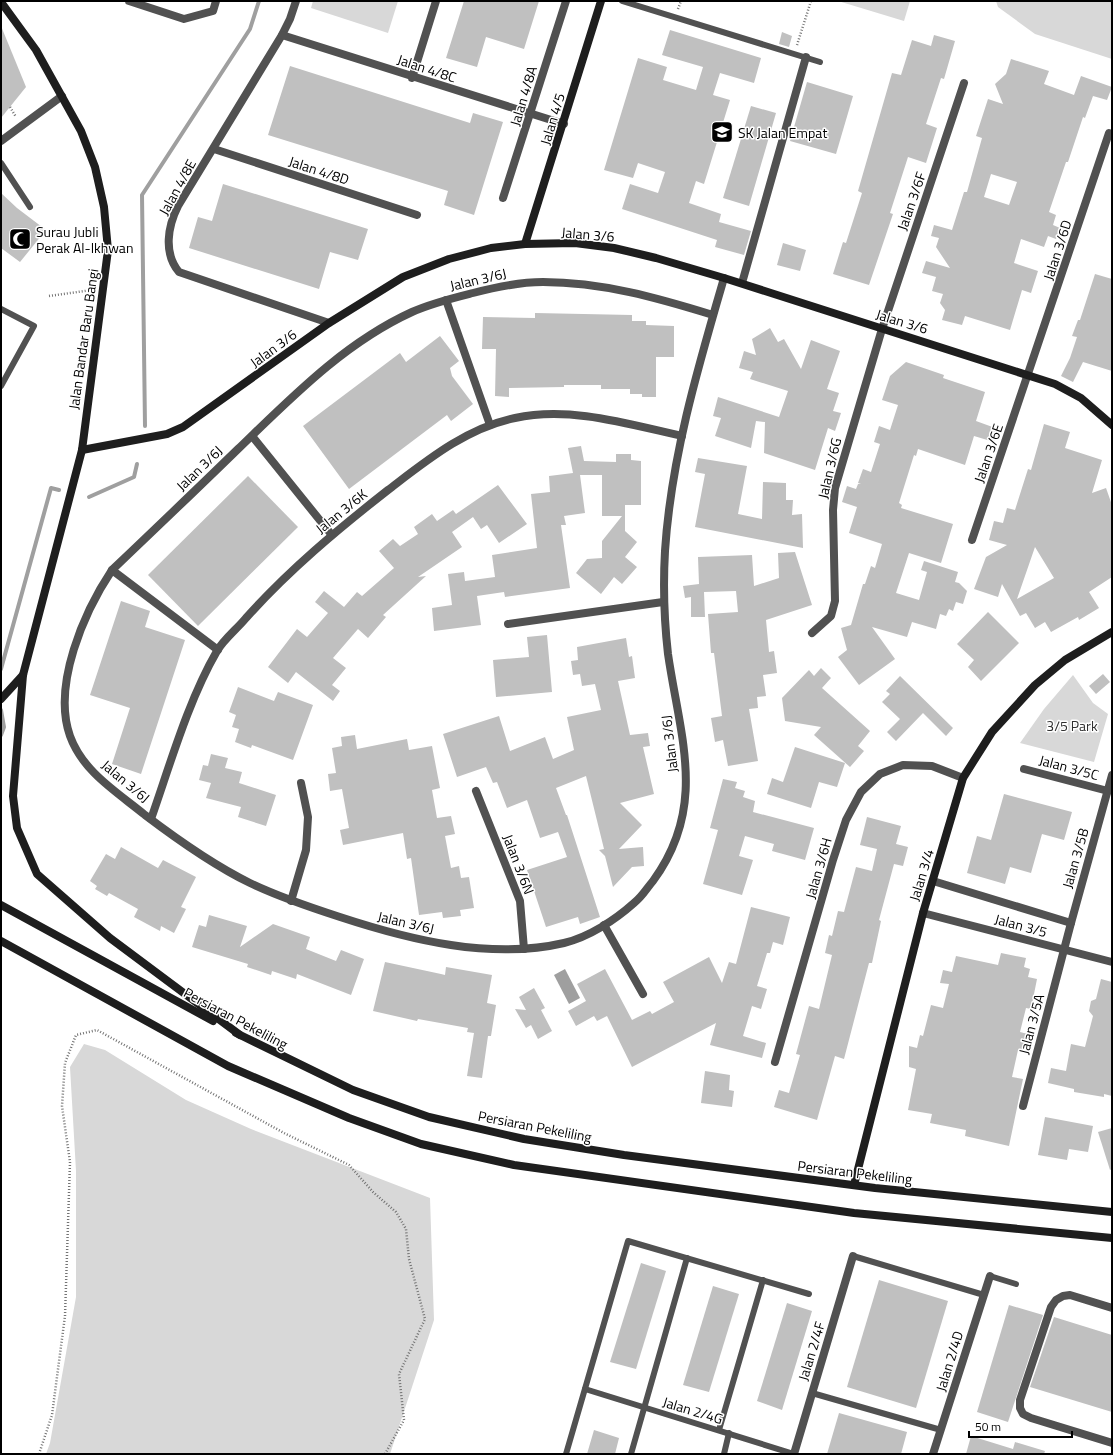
<svg xmlns="http://www.w3.org/2000/svg" width="1113" height="1455" font-family="'Titillium Web',sans-serif">
<style>
.green{fill:#d8d8d8}
.water{fill:#9f9f9f}
.lines{fill:none;stroke-linecap:round;stroke-linejoin:round}
.stream{stroke:#9f9f9f;stroke-width:4}
.building{fill:#c0c0c0;fill-rule:evenodd}
.path{stroke:#737373;stroke-width:2.5;stroke-dasharray:1 2;stroke-linecap:butt}
.lane{stroke:#515151;stroke-width:6}
.street{stroke:#515151;stroke-width:8}
.secondary{stroke:#1e1e1e;stroke-width:8}
.labels{text-anchor:middle;dominant-baseline:central;stroke-width:3;stroke-linejoin:round;paint-order:stroke}
.street-label{font-size:14px;fill:#000;stroke:#fff}
.poi-label{font-size:14px;fill:#000;stroke:#fff;text-anchor:start}
.park-label{font-size:14px;fill:#2f2f2f;stroke:#fff}
</style>
<rect width="100%" height="100%" fill="#fff"/>
<g class="green">
<polygon points="313,1 398,1 388,33 311,8"/>
<polygon points="838,1 910,1 904,21"/>
<polygon points="996,1 1112,1 1112,59 1035,34 998,7"/>
<polygon points="1073,675 1093,703 1108,714 1094,762 1020,743 1044,709"/>
<polygon points="84,1044 105,1050 186,1100 251,1129 430,1198 434,1320 390,1454 46,1454 50,1443 76,1297 76,1171 70,1067"/>
</g>
<polygon class="water" points="565,969 580,998 569,1004 554,975"/>
<g class="lines">
<g class="stream">
<polyline points="145,426 142,195 250,29 259,1"/>
<polyline points="89,497 134,477 137,464"/>
<polyline points="1,669 51,488 59,490"/>
<polyline points="1,735 4,727 1,710"/>
</g>
</g>
<g class="building">
<polygon points="464,1 539,1 524,49 486,37 477,67 446,58"/>
<polygon points="1,26 26,87 1,118"/>
<polygon points="670,30 761,58 754,83 720,73 713,95 730,100 704,184 696,181 689,203 721,214 719,222 751,231 744,255 715,247 717,240 622,209 630,184 658,193 665,172 638,163 633,178 604,170 638,58 667,67 663,80 696,90 703,67 662,55"/>
<polygon points="782,32 792,36 789,47 779,44"/>
<polygon points="934,35 955,41 944,79 941,78 926,124 937,128 926,163 908,157 890,213 893,214 869,285 833,274 843,242 846,243 862,193 858,191 892,73 901,75 912,40 931,46"/>
<path d="M1011,59L1049,71L1044,84L1074,95L1081,76L1112,87L1107,100L1093,96L1085,118L1083,117L1068,162H1066L1049,212L1056,215L1053,225L1060,228L1056,239L1048,236L1044,247L1021,239L1014,263L1038,271L1031,293L1022,290L1010,330L965,316L962,325L942,320L945,310L940,303L943,294L932,291L936,277L922,273L926,261L950,268L936,247L939,238L931,236L934,225L952,230L964,192H967L982,138L976,136L988,99L1003,104L995,84L1006,74ZM991,174L1017,182L1009,205L984,197Z"/>
<polygon points="290,66 470,123 473,113 503,122 474,215 444,205 448,191 268,135"/>
<polygon points="807,82 853,96 836,154 790,141"/>
<polygon points="751,106 776,113 749,206 723,198"/>
<polygon points="223,184 368,229 358,260 330,252 319,289 189,248 198,217 212,221"/>
<polygon points="1,193 17,208 46,230 20,262 1,248"/>
<polygon points="783,243 806,250 800,271 777,265"/>
<polygon points="1095,274 1112,279 1112,371 1083,362 1073,382 1061,376 1070,358 1077,337 1072,336 1078,320 1080,320"/>
<polygon points="535,313 632,315 632,321 646,321 646,325 674,326 674,357 656,357 656,397 642,397 642,394 630,394 630,389 601,389 601,385 564,385 564,387 509,388 509,397 495,396 496,349 482,349 483,317 535,318"/>
<polygon points="770,328 778,342 784,339 801,369 811,340 840,351 827,389 839,393 833,411 841,413 835,431 828,428 815,470 764,453 765,422 756,421 751,448 715,436 721,418 713,416 718,397 779,417 788,391 750,379 753,372 739,368 744,351 756,355 752,339"/>
<polygon points="440,336 459,361 450,368 452,376 473,404 451,421 447,415 349,489 303,426 400,353 406,362"/>
<polygon points="906,362 944,375 943,378 985,392 976,421 998,429 994,442 974,436 965,465 918,449 916,456 914,455 899,503 902,505 901,508 953,524 941,563 909,553 896,593 919,600 927,572 921,570 924,561 958,572 955,582 959,583 967,591 963,604 956,602 953,611 949,609 946,616 940,614 936,629 912,622 907,637 872,627 895,659 859,685 838,657 847,650 841,628 851,625 863,584 865,584 871,566 875,568 882,544 849,533 857,507 842,502 847,486 856,489 858,484 861,484 858,483 863,469 871,472 880,444 874,442 879,426 890,430 898,405 882,400 890,376"/>
<path d="M1044,424L1070,432L1065,448L1102,460L1092,493L1106,488L1112,505V577L1089,592L1099,608L1079,620L1078,617L1051,632L1045,622L1035,628L1026,613L1020,616L1002,584L998,597L974,589L986,557L1007,545L989,540L994,521L1003,523L1007,508L1015,510L1028,469L1031,470ZM1035,547L1054,578L1017,599Z"/>
<polygon points="581,446 584,461 616,462 616,454 631,454 631,460 641,461 641,505 625,505 625,531 637,542 625,557 637,567 622,584 614,577 601,594 576,573 587,559 602,558 602,541 622,516 602,516 602,475 580,475 585,513 564,516 566,525 561,525 570,588 505,597 504,592 477,596 481,625 434,631 432,608 452,605 448,574 464,572 465,581 495,577 492,555 537,548 531,494 550,492 549,476 573,473 568,448"/>
<polygon points="698,458 747,466 738,514 762,519 763,482 786,483 786,500 793,500 792,515 802,514 803,548 695,527 705,474 695,472"/>
<polygon points="248,476 298,527 198,626 148,575"/>
<polygon points="498,485 527,524 499,543 487,525 481,529 473,517 452,532 462,547 418,577 426,576 383,615 386,617 368,638 358,629 333,658 346,668 332,685 340,691 333,701 296,672 288,683 268,667 297,629 307,637 328,613 315,602 324,591 344,607 357,592 362,596 394,568 379,551 393,539 400,546 418,534 414,527 432,514 437,521 453,510 456,514"/>
<polygon points="795,552 812,605 766,620 769,652 774,651 777,673 763,675 766,696 757,697 758,708 749,709 758,761 728,766 723,740 715,742 711,718 722,716 714,653 711,653 708,614 738,612 736,591 704,592 705,617 691,617 691,597 685,598 683,586 699,584 698,557 752,555 754,586 779,578 778,553"/>
<polygon points="121,601 150,611 145,627 185,640 141,774 112,764 130,708 90,695"/>
<polygon points="988,612 1019,643 981,681 968,667 974,660 957,644"/>
<polygon points="547,635 552,692 496,697 493,660 529,657 527,637"/>
<polygon points="626,638 629,657 632,656 635,678 618,681 630,735 648,733 650,746 643,747 654,794 620,803 642,825 619,849 643,847 644,866 632,867 613,887 605,856 599,850 604,849 586,776 556,788 566,815 567,815 600,917 580,924 578,917 546,927 527,870 567,857 558,832 540,838 527,800 507,808 497,782 493,783 486,767 457,777 443,734 499,716 510,751 545,737 553,759 574,750 567,717 601,710 595,684 582,686 580,674 573,675 571,661 578,660 577,647"/>
<polygon points="821,668 831,678 822,688 870,731 858,746 864,751 850,767 814,735 821,727 785,721 782,698 809,670 814,676"/>
<polygon points="1103,674 1110,682 1096,694 1089,686"/>
<polygon points="900,676 953,728 946,736 923,713 896,741 887,732 900,719 882,702 890,694 886,691"/>
<polygon points="238,687 274,701 278,692 313,705 293,760 252,745 251,748 235,742 239,729 232,727 236,715 229,712"/>
<polygon points="355,735 357,749 407,739 409,750 432,746 440,788 432,790 437,818 451,816 455,834 445,836 451,868 459,866 461,878 469,877 474,908 460,910 461,916 443,918 442,912 419,915 411,858 407,859 403,833 343,845 340,830 349,828 342,789 330,791 328,774 336,773 332,748 342,746 341,737"/>
<polygon points="795,747 845,763 837,787 819,782 811,808 767,794 772,778 783,782"/>
<polygon points="211,754 228,758 225,768 242,772 239,783 276,795 266,826 238,817 241,807 206,798 211,783 199,780 203,765 208,766"/>
<polygon points="723,779 737,782 735,788 745,791 743,797 755,801 753,812 814,828 805,860 772,851 774,844 745,836 739,856 753,860 742,895 703,884 718,830 710,828"/>
<polygon points="1004,794 1072,812 1064,840 1042,834 1031,873 1010,867 1005,884 967,873 977,836 991,840"/>
<polygon points="867,817 901,826 896,844 908,847 903,866 894,864 879,920 881,921 872,963 869,963 844,1059 835,1056 817,1120 774,1107 779,1090 789,1093 800,1055 796,1054 809,1006 819,1009 832,955 825,953 829,935 832,936 838,911 844,912 856,867 872,871 877,849 860,845"/>
<polygon points="121,847 158,868 163,860 196,877 181,907 186,909 174,933 161,926 160,931 134,917 138,909 109,893 107,896 95,889 97,886 90,881 106,854 115,859"/>
<polygon points="751,907 790,917 783,945 773,942 770,953 767,953 757,986 767,989 761,1009 752,1006 743,1036 766,1043 762,1058 710,1045 716,1023 632,1067 607,1016 597,1021 594,1016 576,1026 568,1011 586,1001 577,984 605,969 632,1020 650,1011 652,1014 674,1002 663,982 709,957 722,983 729,962 736,964"/>
<polygon points="209,915 247,926 240,947 273,924 310,937 306,949 336,961 341,950 364,959 351,995 297,974 296,979 272,971 271,975 247,967 248,964 192,947 199,925 206,927"/>
<polygon points="1001,953 1026,958 1024,967 1030,969 1028,977 1037,979 1031,1009 1026,1008 1020,1032 1032,1035 1028,1052 1018,1050 1012,1077 1023,1079 1009,1146 965,1136 966,1130 930,1123 932,1114 908,1110 916,1069 909,1067 909,1046 917,1048 920,1035 923,1036 931,1005 943,1008 949,984 940,983 943,970 952,972 956,956 998,965"/>
<polygon points="385,962 441,974 445,975 446,967 492,975 487,1003 496,1005 491,1036 488,1036 482,1078 467,1076 474,1033 467,1032 468,1028 418,1019 417,1021 373,1011"/>
<polygon points="1101,979 1112,982 1112,1096 1104,1094 1104,1097 1074,1092 1074,1089 1048,1083 1051,1068 1066,1071 1071,1044 1085,1047 1093,1016 1089,1011 1091,1001 1096,999"/>
<polygon points="534,988 545,1008 541,1010 552,1031 538,1039 531,1025 526,1028 515,1009 526,1010 519,997"/>
<polygon points="705,1071 730,1075 729,1090 734,1091 732,1107 701,1103"/>
<polygon points="1045,1117 1093,1126 1088,1152 1069,1149 1067,1160 1038,1155"/>
<polygon points="1112,1128 1112,1169 1110,1170 1098,1132"/>
<polygon points="641,1263 666,1271 636,1369 610,1362"/>
<polygon points="879,1280 948,1301 916,1408 847,1387"/>
<polygon points="713,1286 739,1294 709,1392 683,1385"/>
<polygon points="787,1303 812,1311 782,1410 757,1401"/>
<polygon points="1009,1305 1043,1315 1008,1422 977,1412"/>
<polygon points="1054,1317 1112,1335 1112,1412 1030,1387"/>
<polygon points="839,1413 907,1432 901,1454 827,1454"/>
<polygon points="594,1430 619,1438 615,1454 587,1454"/>
<polygon points="971,1436 1013,1449 1015,1442 1045,1451 1044,1454 966,1454"/>
</g>
<g class="lines">
<g class="path">
<polyline points="678,9 681,1"/>
<polyline points="797,45 811,1"/>
<polyline points="10,107 16,117"/>
<polyline points="49,296 92,290"/>
<polyline points="39,1454 52,1415 65,1316 70,1162 62,1106 65,1063 76,1035 97,1030 284,1133 349,1165 373,1192 396,1212 406,1229 409,1259 425,1319 399,1374 404,1420 385,1454"/>
</g>
<g class="lane">
<polyline points="622,1 820,62"/>
<polyline points="1,163 30,207"/>
<polyline points="1,309 34,326 1,386"/>
<polyline points="853,1256 984,1295"/>
<polyline points="990,1276 1016,1284"/>
<polyline points="585,1389 794,1454"/>
<polyline points="812,1393 941,1430"/>
<polyline points="719,1430 763,1280"/>
<polyline points="566,1454 628,1241 809,1294"/>
<polyline points="631,1454 687,1258"/>
<polyline points="724,1454 729,1433"/>
</g>
<g class="street">
<polyline points="129,1 184,19 213,11 216,1"/>
<path d="M296,1L290,19L282,35L178,206C168,226 163,253 179,272L329,323"/>
<polyline points="282,35 564,124"/>
<polyline points="412,78 436,1"/>
<polyline points="1,141 62,96"/>
<polyline points="214,149 417,215"/>
<polyline points="503,198 566,1"/>
<polyline points="742,283 806,57"/>
<polyline points="446,300 490,425"/>
<path d="M713,315C658,298 602,282 543,282C519,282 496,287 473,293C453,298 432,303 412,312C344,343 291,398 238,449C196,490 154,530 112,570C84,612 52,685 70,736C83,772 117,792 145,815C178,840 213,865 250,883C279,897 309,907 340,917C410,940 491,960 564,943C589,937 615,920 634,903C642,897 647,888 653,881C708,806 680,737 668,654C664,619 663,586 665,551C671,458 698,367 724,278"/>
<polyline points="252,436 331,534"/>
<polyline points="972,540 1109,133"/>
<polyline points="112,570 218,650"/>
<polyline points="508,624 663,602"/>
<polyline points="812,633 831,616 835,601 833,510 835,488 882,329 964,83"/>
<polyline points="1024,769 1108,791"/>
<polyline points="476,791 520,901 524,949"/>
<path d="M151,819C170,765 188,701 217,651C224,639 237,629 246,618C289,570 337,530 388,490C426,461 466,428 515,418C570,406 628,424 682,436"/>
<polyline points="933,881 1071,923"/>
<polyline points="291,901 306,850 308,817 301,783"/>
<polyline points="923,913 1112,962"/>
<polyline points="604,925 643,994"/>
<polyline points="775,1062 833,860 846,820 861,792 880,774 903,765 932,766 963,778"/>
<polyline points="1023,1106 1071,923 1112,775"/>
<polyline points="1112,1308 1070,1295 1063,1296 1056,1300 1051,1307 1020,1400 1020,1408 1023,1414 1031,1418 1112,1443"/>
<polyline points="794,1454 853,1256"/>
<polyline points="933,1454 990,1276"/>
</g>
<g class="secondary">
<polyline points="1,2 36,50 81,131 95,167 104,207 108,250 82,450 23,675 13,796 17,828 37,874 110,938 240,1035"/>
<polyline points="525,244 601,1"/>
<polyline points="82,450 167,434 183,427 329,323 403,277 449,259 491,248 525,244 575,243 614,248 656,258 724,278 1055,384 1081,398 1112,425"/>
<polyline points="1,699 23,675"/>
<polyline points="1,905 213,1021"/>
<polyline points="1,941 228,1066 349,1118 421,1144 514,1165 854,1213 1112,1238"/>
<polyline points="236,1033 353,1090 429,1117 524,1139 624,1155 875,1188 1112,1212"/>
<polyline points="854,1185 923,913 963,778 992,732 1035,685 1065,660 1112,632"/>
</g>
</g>
<defs>
<g id="school-square" transform="scale(1.15)"><rect x="-9" y="-9" width="18" height="18" rx="4" fill="#000" stroke="#fff"/><path d="M0-5L7-2L0 1L-7-2ZM-4 1L0 2.5L4 1V4Q0 6-4 4Z" fill="#fff"/></g>
<g id="mosque-square" transform="scale(1.15)"><rect x="-9" y="-9" width="18" height="18" rx="4" fill="#000" stroke="#fff"/><path d="M3.5-4.9A6 6 0 1 0 3.5 4.9A5 5 0 1 1 3.5-4.9Z" fill="#fff"/></g>
</defs>
<g fill-rule="evenodd">
<use href="#school-square" x="722" y="132"/>
<use href="#mosque-square" x="20" y="239"/>
</g>
<g class="labels">
<g class="street-label">
<text transform="translate(427 68) rotate(18)">Jalan 4/8C</text>
<text transform="translate(523 96) rotate(-73)">Jalan 4/8A</text>
<text transform="translate(552 119) rotate(-73)">Jalan 4/5</text>
<text transform="translate(319 170) rotate(18)">Jalan 4/8D</text>
<text transform="translate(177 187) rotate(-61)">Jalan 4/8E</text>
<text transform="translate(911 201) rotate(-71)">Jalan 3/6F</text>
<text transform="translate(588 234) rotate(5)">Jalan 3/6</text>
<text transform="translate(1057 250) rotate(-72)">Jalan 3/6D</text>
<text transform="translate(478 279) rotate(-13)">Jalan 3/6J</text>
<text transform="translate(902 321) rotate(17)">Jalan 3/6</text>
<text transform="translate(83 339) rotate(-82)">Jalan Bandar Baru Bangi</text>
<text transform="translate(273 348) rotate(-36)">Jalan 3/6</text>
<text transform="translate(988 453) rotate(-71)">Jalan 3/6E</text>
<text transform="translate(199 468) rotate(-44)">Jalan 3/6J</text>
<text transform="translate(829 468) rotate(-77)">Jalan 3/6G</text>
<text transform="translate(341 511) rotate(-39)">Jalan 3/6K</text>
<text transform="translate(669 744) rotate(-97)">Jalan 3/6J</text>
<text transform="translate(1069 767) rotate(15)">Jalan 3/5C</text>
<text transform="translate(126 781) rotate(40)">Jalan 3/6J</text>
<text transform="translate(1075 858) rotate(-74)">Jalan 3/5B</text>
<text transform="translate(519 864) rotate(69)">Jalan 3/6N</text>
<text transform="translate(818 868) rotate(-74)">Jalan 3/6H</text>
<text transform="translate(921 875) rotate(-73)">Jalan 3/4</text>
<text transform="translate(406 922) rotate(13)">Jalan 3/6J</text>
<text transform="translate(1021 925) rotate(15)">Jalan 3/5</text>
<text transform="translate(236 1018) rotate(28)">Persiaran Pekeliling</text>
<text transform="translate(1031 1024) rotate(-75)">Jalan 3/5A</text>
<text transform="translate(535 1126) rotate(11)">Persiaran Pekeliling</text>
<text transform="translate(855 1172) rotate(7)">Persiaran Pekeliling</text>
<text transform="translate(811 1351) rotate(-73)">Jalan 2/4F</text>
<text transform="translate(949 1361) rotate(-73)">Jalan 2/4D</text>
<text transform="translate(693 1410) rotate(17)">Jalan 2/4G</text>
</g>
<g class="poi-label">
<text x="738" y="132">SK Jalan Empat</text>
<text x="36" y="231">Surau Jubli<tspan x="36" dy="16">Perak Al-Ikhwan</tspan></text>
</g>
<g class="park-label">
<text x="1072" y="725">3/5 Park</text>
</g>
</g>
<rect width="1113" height="1455" fill="none" stroke="#000000" stroke-width="4"/>
<path d="M969 1431v6h103v-6" fill="none" stroke="#000000" stroke-width="2"/>
<text x="975" y="1431" font-size="12" fill="#000000" stroke="#ffffff" stroke-width="3" paint-order="stroke">50 m</text>
</svg>
